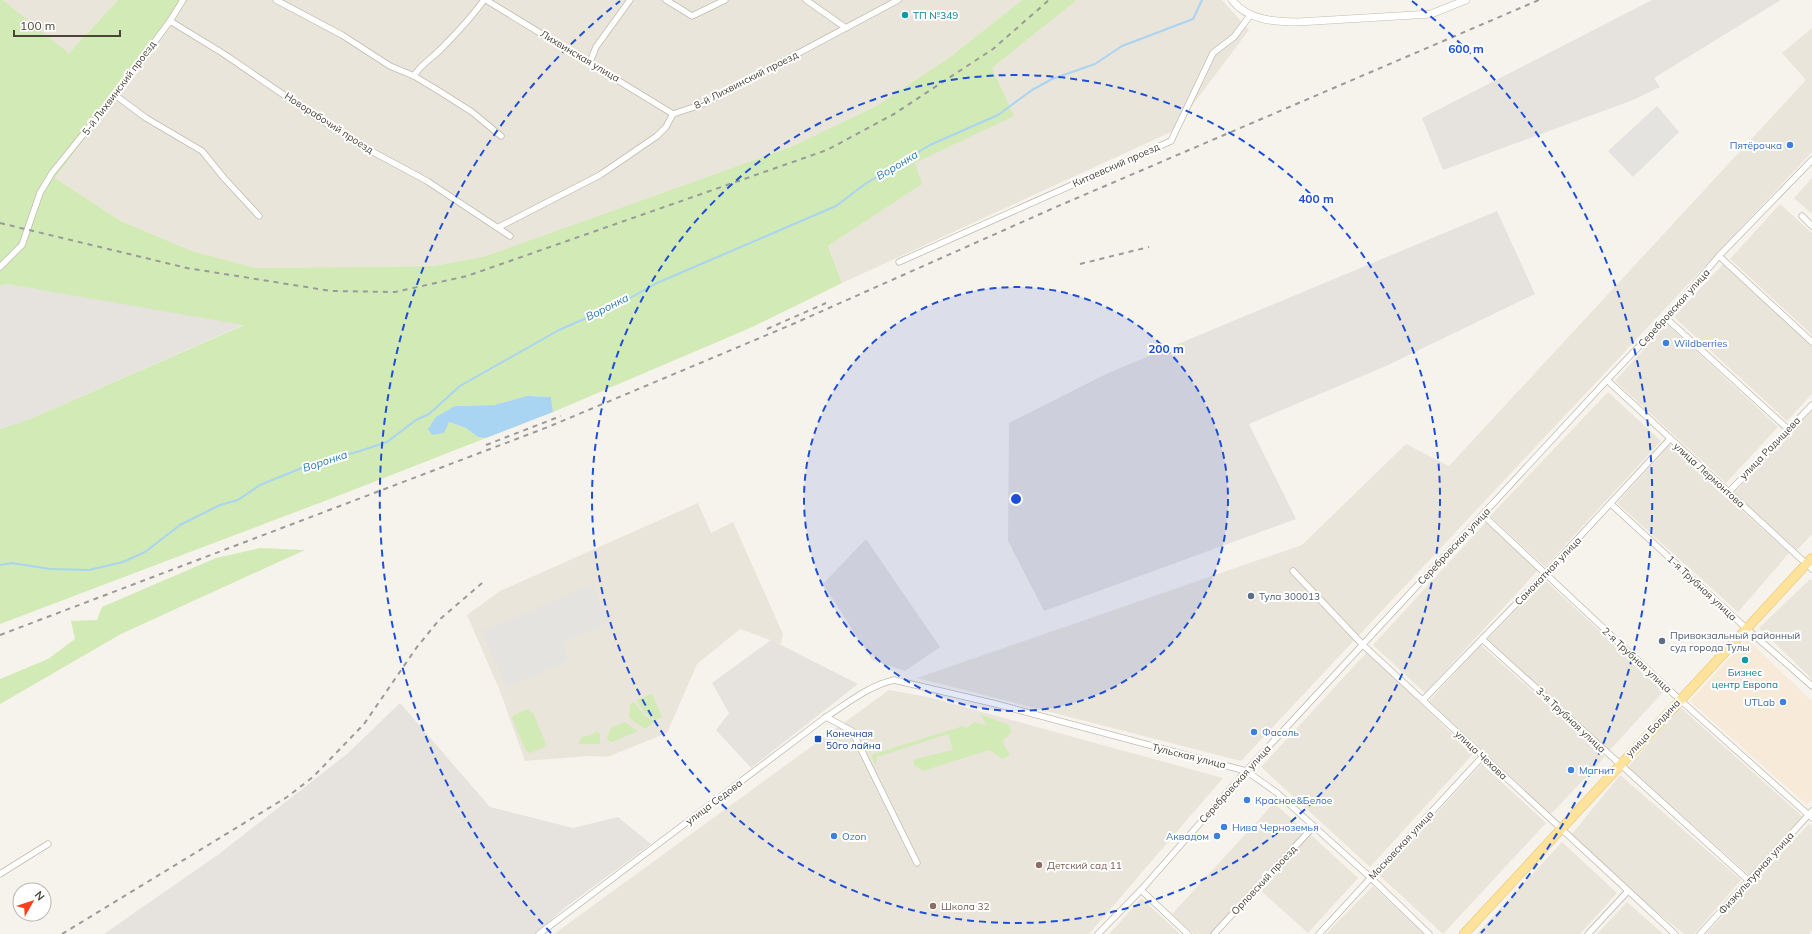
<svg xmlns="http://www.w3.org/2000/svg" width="1812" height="934" font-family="Mulish,sans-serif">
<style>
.residential{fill:#eae5da}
.commercial{fill:#f7ead8}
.industrial{fill:#e6e2dd}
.green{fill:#d2eab5}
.parking{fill:#e5e3e0}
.water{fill:#a9d4f2}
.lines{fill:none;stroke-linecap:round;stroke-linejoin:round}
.stream{stroke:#a9d4f2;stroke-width:2}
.minor-casing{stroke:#c2bbae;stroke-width:7}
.tertiary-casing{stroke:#c2bbae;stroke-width:8}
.primary-casing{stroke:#e6c16a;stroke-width:10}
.minor{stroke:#fff;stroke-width:5.5}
.tertiary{stroke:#fff;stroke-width:7}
.primary{stroke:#ffe39c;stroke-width:9}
.rail{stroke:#9a9a9a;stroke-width:2;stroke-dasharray:5 5;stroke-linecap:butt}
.ring{fill:none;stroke:#1d4ed8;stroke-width:2;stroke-dasharray:7 5}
.culture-dot{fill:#0f9aa8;stroke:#fff;stroke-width:1.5}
.shop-dot{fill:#3f7fe0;stroke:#fff;stroke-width:1.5}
.service-dot{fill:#5c6f8a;stroke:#fff;stroke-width:1.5}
.transit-dot{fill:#1a4fb4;stroke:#fff;stroke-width:1.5}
.education-dot{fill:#8d6e63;stroke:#fff;stroke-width:1.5}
.labels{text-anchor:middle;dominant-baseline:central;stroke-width:4;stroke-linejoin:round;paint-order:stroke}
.culture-label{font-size:10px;fill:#0d838f;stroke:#fff;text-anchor:start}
.street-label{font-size:10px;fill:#4b4439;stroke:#fff}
.shop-label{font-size:10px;fill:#366cbe;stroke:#fff;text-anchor:start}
.service-label{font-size:10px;fill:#4e5e75;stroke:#fff;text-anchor:start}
.transit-label{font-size:10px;fill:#164399;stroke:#fff;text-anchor:start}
.education-label{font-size:10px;fill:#785e54;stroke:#fff;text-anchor:start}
.water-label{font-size:11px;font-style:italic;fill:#2e7ab2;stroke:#fff}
.centre{fill:#1d4ed8;stroke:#fff;stroke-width:2}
.ring-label{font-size:12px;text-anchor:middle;font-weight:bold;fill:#1d4ed8;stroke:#fff;stroke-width:4;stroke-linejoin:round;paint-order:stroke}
</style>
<rect width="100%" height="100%" fill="#f6f3ec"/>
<g class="residential">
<polygon points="3,0 118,0 69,53"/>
<polygon points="188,0 1022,0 950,57 878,105 793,146 486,256 434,266 256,268 192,251 121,221 55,178"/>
<polygon points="1077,0 1222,0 1249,30 1173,131 842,283 828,246 921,184 915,163 1013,116 992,68"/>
<polygon points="1812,28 1812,152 1241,761 917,678 1302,545 1406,444 1449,466 1806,80 1782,53"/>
<polygon points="1812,178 1812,214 1794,198"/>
<polygon points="1780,204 1812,233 1812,335 1730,259"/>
<polygon points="1723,264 1812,346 1812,394 1787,421 1674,317"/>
<polygon points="1667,324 1778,427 1726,483 1615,381"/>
<polygon points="1608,392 1661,441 1545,567 1490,516"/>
<polygon points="1812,410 1812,534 1797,550 1734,493"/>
<polygon points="1670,445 1789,553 1738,612 1617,503"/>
<polygon points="698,503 711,533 733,522 783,634 781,644 740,629 697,664 667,733 607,757 590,756 525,761 500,691 467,615 500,591"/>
<polygon points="1487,521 1539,569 1425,693 1373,645"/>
<polygon points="1810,579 1812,580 1812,679 1759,628"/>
<polygon points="1545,580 1664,691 1609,751 1487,640"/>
<polygon points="1481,645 1605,757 1551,814 1429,701"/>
<polygon points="1367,652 1473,754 1370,867 1261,767"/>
<polygon points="889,690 928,697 1223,778 1089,934 554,934"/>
<polygon points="1680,707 1803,817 1749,875 1628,767"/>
<polygon points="1482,764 1546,823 1443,934 1379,875"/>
<polygon points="1620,775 1741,880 1694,934 1684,934 1628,889 1572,834"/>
<polygon points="1274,803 1305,831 1210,934 1194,934 1172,914"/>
<polygon points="1809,824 1812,827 1812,930 1809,934 1706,934"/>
<polygon points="1310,834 1358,878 1308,933 1259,889"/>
<polygon points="1562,842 1617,893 1580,934 1477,934"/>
<polygon points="1373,886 1424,934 1326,934"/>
<polygon points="1141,899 1142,899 1180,934 1109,934"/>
<polygon points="1627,902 1663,934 1597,934"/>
</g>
<polygon class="commercial" points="1747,639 1812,701 1812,800 1807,805 1690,701"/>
<g class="industrial">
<polygon points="1652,0 1781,0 1654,78 1660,87 1633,100 1443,170 1422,118"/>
<polygon points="1497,211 1535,294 1386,366 1249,424 1296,519 1044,611 1008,541 1009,423 1106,374"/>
<polygon points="7,284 245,324 30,419 0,429 0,286"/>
<polygon points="866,539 940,647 905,671 872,660 823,584"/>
<polygon points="771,640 858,684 751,768 716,730 729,713 712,683"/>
<polygon points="400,703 490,807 573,828 618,817 651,844 567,906 535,934 104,934 219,854 347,754"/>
</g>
<g class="green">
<polygon points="0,0 3,0 69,53 118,0 188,0 55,178 121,221 192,251 256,268 434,266 486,256 793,146 878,105 950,57 1022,0 1077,0 992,68 1014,116 915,163 922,184 828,246 842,283 750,328 553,412 551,397 527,396 494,405 455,406 449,422 466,428 478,437 486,438 330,499 0,624 0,429 30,419 244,325 7,284 0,286"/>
<polygon points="260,548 305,550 121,634 0,704 0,679 48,659 75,639 71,621 97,620 102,607 216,558"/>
<polygon points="652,694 662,717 656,720 645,713 636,700"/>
<polygon points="634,702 645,716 655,721 645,729 629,718 630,704"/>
<polygon points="527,709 533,713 546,744 544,747 530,753 526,751 512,718 514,715"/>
<polygon points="980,714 1009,725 1012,732 1002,741 1010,755 1003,759 989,750 923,771 913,764 915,759 953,750 948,734 877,757 876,766 871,755 963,726 966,729 974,722 987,725"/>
<polygon points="624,722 638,731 612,742 609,741 607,738 611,728"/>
<polygon points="597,731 600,734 600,744 578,744 582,737 591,735"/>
</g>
<g class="parking">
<polygon points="1657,106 1679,132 1633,177 1608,151"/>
<polygon points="592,584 610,622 562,643 569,660 507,688 482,632"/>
</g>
<polygon class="water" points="527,396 551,397 553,412 486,438 478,437 466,428 449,422 444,433 432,435 428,429 436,417 455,406 494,405"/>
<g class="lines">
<polyline class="stream" points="0,565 12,563 50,569 89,570 123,562 145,552 180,525 220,505 238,500 260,485 319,461 357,452 387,442 416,420 429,414 460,386 559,330 621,303 657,283 836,206 865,184 930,145 998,115 1032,90 1052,79 1095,64 1122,46 1193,19 1202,0"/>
<g class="minor-casing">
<g id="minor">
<polyline points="276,0 342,35 390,66 414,76 439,91 472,112 501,136"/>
<polyline points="486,0 673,114"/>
<polyline points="666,0 692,16 725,0"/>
<polyline points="806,0 846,28"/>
<polyline points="170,21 224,54 313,115 362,146 427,181 510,236"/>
<polyline points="590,62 596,47 630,0"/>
<path d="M414,76C420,65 431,59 440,50C456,34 471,18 484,0"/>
<polyline points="115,95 146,118 202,151 224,178 259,216"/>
<polyline points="1802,216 1812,226"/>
<polyline points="499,227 600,175 657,136 666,127 673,114 703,104 898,0"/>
<polyline points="1719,256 1812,342"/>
<polyline points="899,262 1171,141 1213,53 1234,37 1251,14"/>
<polyline points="0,267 22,245 40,193 52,173 115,95 170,21 183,0"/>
<polyline points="1666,318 1788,429"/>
<polyline points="1607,380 1812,569"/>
<polyline points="1729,492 1812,405"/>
<polyline points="1611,504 1747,629 1812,686"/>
<polyline points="1483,515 1679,699 1812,818"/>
<polyline points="1293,571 1363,645 1675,934"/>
<polyline points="1482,639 1749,881"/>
<polyline points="1423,700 1545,574 1670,439"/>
<polyline points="826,717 852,731 917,863"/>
<polyline points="0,874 48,844"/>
<polyline points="1141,890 1188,934"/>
<path d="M539,934L826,717C848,703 868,686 894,680L996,704L1246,771L1276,792L1371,878L1429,934"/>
<polyline points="1098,934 1141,890 1246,771 1607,380 1666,318 1719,256 1812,160"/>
<polyline points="1214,934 1314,826"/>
<polyline points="1319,934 1483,756"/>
<polyline points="1588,934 1628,891"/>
<polyline points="1700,934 1812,811"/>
</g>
</g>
<g class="tertiary-casing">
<path id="tertiary" d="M1232,0C1247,20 1275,22 1298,22L1431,14L1466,0"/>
</g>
<g class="primary-casing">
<polyline id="primary" points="1464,934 1812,558"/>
</g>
<use href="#minor" class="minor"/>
<use href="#tertiary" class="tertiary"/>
<use href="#primary" class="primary"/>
<g class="rail">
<polyline points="0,223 187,268 331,291 395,292 467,276 827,150 894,114 993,49 1049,0"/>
<polyline points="1080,264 1149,247"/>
<polyline points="767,329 826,303"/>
<polyline points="486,445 561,416"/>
<polyline points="0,635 548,427 793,324 1056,207 1539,0"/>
<polyline points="62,934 287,797 313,777 364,724 417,647 439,620 482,583"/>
</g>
</g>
<circle cx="1016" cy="499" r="212" fill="#1d4ed8" fill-opacity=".12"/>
<g class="ring">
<circle cx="1016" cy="499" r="212"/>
<circle cx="1016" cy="499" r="424"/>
<path d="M551 933A636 636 0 0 1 620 1M1412 1A636 636 0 0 1 1481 933"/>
</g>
<g class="culture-dot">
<circle cx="905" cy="15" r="4"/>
<circle cx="1745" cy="660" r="4"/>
</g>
<g class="shop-dot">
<circle cx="1790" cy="145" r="4"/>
<circle cx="1666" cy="343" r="4"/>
<circle cx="1783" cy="702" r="4"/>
<circle cx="1254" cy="732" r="4"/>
<circle cx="1571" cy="770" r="4"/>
<circle cx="1247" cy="800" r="4"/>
<circle cx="1224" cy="827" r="4"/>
<circle cx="834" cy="836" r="4"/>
<circle cx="1217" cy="836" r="4"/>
</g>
<g class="service-dot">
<circle cx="1251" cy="596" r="4"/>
<circle cx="1662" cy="641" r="4"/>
</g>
<rect class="transit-dot" x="814" y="735" width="8" height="8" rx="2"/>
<g class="education-dot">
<circle cx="1039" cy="865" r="4"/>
<circle cx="933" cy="906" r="4"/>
</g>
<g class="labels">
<g class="culture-label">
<text x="913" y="15">ТП №349</text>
<text x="1745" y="672" text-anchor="middle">Бизнес<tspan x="1745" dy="12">центр Европа</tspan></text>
</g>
<g class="street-label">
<text transform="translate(580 56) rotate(31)">Лихвинская улица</text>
<text transform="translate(746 80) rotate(-27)">8-й Лихвинский проезд</text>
<text transform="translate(119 88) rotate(-53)">5-й Лихвинский проезд</text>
<text transform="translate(329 123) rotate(33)">Новорабочий проезд</text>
<text transform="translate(1116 165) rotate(-24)">Китаевский проезд</text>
<text transform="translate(1674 308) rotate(-48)">Серебровская улица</text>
<text transform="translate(1770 448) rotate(-46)">улица Радищева</text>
<text transform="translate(1709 475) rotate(42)">улица Лермонтова</text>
<text transform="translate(1454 546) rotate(-47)">Серебровская улица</text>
<text transform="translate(1548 571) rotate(-46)">Самокатная улица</text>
<text transform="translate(1702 588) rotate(43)">1-я Трубная улица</text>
<text transform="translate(1637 660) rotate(43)">2-я Трубная улица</text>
<text transform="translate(1571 720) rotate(43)">3-я Трубная улица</text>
<text transform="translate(1653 728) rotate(-47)">улица Болдина</text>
<text transform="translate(1481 755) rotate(43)">улица Чехова</text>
<text transform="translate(1189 756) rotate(14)">Тульская улица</text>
<text transform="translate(1235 784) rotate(-48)">Серебровская улица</text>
<text transform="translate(714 802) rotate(-37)">улица Седова</text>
<text transform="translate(1401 845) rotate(-47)">Московская улица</text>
<text transform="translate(1756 873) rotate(-48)">Физкультурная улица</text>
<text transform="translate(1264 880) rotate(-47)">Орловский проезд</text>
</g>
<g class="shop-label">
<text x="1782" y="145" text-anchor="end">Пятёрочка</text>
<text x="1674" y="343">Wildberries</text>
<text x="1775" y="702" text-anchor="end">UTLab</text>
<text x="1262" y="732">Фасоль</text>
<text x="1579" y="770">Магнит</text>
<text x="1255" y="800">Красное&amp;Белое</text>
<text x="1232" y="827">Нива Черноземья</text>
<text x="842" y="836">Ozon</text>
<text x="1209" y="836" text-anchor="end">Аквадом</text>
</g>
<g class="service-label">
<text x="1259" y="596">Тула 300013</text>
<text x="1670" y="635">Привокзальный районный<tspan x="1670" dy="12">суд города Тулы</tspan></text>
</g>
<g class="transit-label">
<text x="826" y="733">Конечная<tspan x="826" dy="12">50го лайна</tspan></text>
</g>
<g class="education-label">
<text x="1047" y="865">Детский сад 11</text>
<text x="941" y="906">Школа 32</text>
</g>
<g class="water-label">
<text transform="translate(897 165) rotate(-31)">Воронка</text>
<text transform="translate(607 307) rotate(-27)">Воронка</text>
<text transform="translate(325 461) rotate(-18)">Воронка</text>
</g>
</g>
<circle cx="1016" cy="499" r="6" class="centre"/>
<g class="ring-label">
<text x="1466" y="53">600 m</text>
<text x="1316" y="203">400 m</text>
<text x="1166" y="353">200 m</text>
</g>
<g transform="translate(32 902) rotate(51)"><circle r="19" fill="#ffffff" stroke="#b7b4b0"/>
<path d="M0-3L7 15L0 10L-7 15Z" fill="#fc3f1d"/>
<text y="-6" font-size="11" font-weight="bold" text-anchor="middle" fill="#4b4439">N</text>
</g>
<path d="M14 30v6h106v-6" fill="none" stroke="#4b4439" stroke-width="2"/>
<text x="20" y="30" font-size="12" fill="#4b4439" stroke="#ffffff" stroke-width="3" paint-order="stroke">100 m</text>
</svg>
